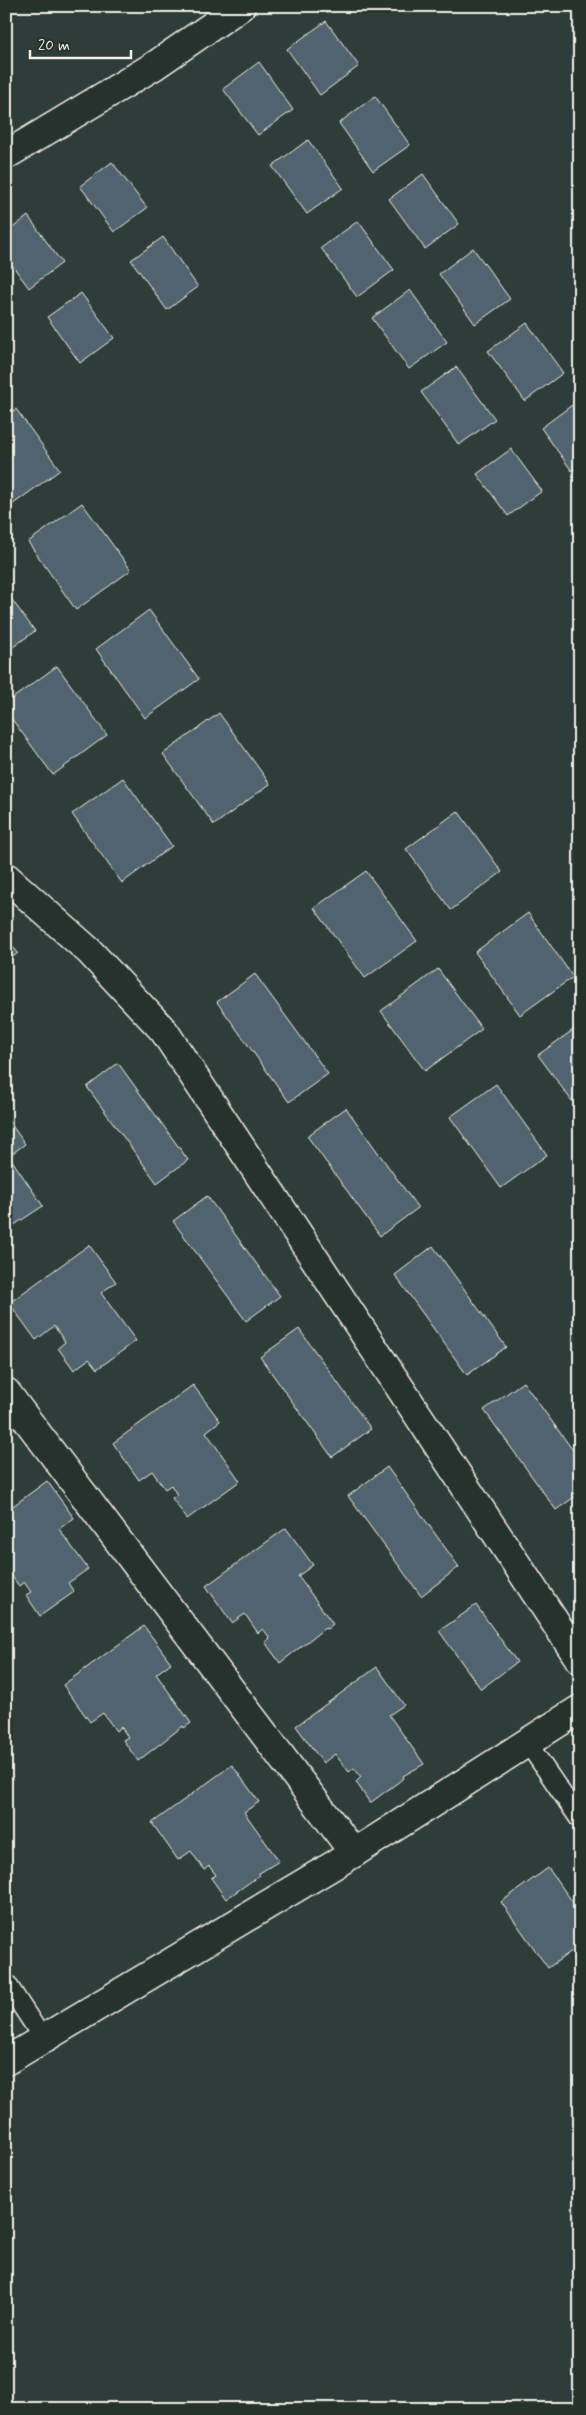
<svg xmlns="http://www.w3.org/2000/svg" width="586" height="2415" font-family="Mynerve,sans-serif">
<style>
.building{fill:#51636e;stroke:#f4f1e8}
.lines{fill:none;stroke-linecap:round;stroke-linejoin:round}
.lane-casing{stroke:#f4f1e8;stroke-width:21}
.street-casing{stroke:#f4f1e8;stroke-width:31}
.lane{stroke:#26332d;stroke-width:18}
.street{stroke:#26332d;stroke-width:28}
</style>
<rect width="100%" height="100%" fill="#2f3d3a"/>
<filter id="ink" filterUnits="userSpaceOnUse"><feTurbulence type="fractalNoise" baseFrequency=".02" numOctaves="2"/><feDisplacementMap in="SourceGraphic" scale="10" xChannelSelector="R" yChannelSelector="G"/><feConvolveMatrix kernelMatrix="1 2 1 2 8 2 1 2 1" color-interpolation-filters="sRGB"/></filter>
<g filter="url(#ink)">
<g class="building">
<polygon points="326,21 359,66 320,95 287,49"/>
<polygon points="259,62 293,110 258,135 223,89"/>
<polygon points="375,96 410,145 373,171 339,123"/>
<polygon points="308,140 343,188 307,214 272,166"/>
<polygon points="112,162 147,208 114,232 80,186"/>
<polygon points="423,174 459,224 425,249 389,199"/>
<polygon points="28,216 62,263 29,288 6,257 6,233"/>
<polygon points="358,221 394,270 357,297 321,248"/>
<polygon points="163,237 198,287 167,310 131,260"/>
<polygon points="473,248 510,299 475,324 439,274"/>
<polygon points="410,290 447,342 409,369 372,318"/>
<polygon points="81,293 114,338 80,363 47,317"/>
<polygon points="527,323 563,373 525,401 488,351"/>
<polygon points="456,367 495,419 459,445 421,392"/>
<polygon points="572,405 580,415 580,466 572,471 541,428"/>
<polygon points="16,409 60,470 9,507 6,503 6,416"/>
<polygon points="511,449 542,491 508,516 477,474"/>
<polygon points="82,503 131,570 76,610 28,542"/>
<polygon points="6,592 35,631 6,652"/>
<polygon points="149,610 199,679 145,718 96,649"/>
<polygon points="57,666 107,735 53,775 6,711 6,703"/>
<polygon points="219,713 270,784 214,825 163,754"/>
<polygon points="123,778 172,846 122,883 72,814"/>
<polygon points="458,811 502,872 451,910 406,849"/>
<polygon points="366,871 417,941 365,978 314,908"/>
<polygon points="528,913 573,977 520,1015 475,952"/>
<polygon points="6,938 18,953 6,962"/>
<polygon points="438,969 482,1029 425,1071 381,1011"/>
<polygon points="255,974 328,1074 289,1102 217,1002"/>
<polygon points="580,1025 580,1112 538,1055"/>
<polygon points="118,1063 188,1160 157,1183 87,1087"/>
<polygon points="496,1084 547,1155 501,1188 450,1117"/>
<polygon points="346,1108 418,1208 380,1236 307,1136"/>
<polygon points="6,1117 25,1144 9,1156 43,1206 8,1229"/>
<polygon points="207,1196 280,1296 246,1321 173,1221"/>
<polygon points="89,1245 116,1282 101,1293 136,1341 97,1369 89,1359 74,1370 58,1348 65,1342 54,1326 36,1340 9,1303"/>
<polygon points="433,1246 506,1347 467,1375 395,1275"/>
<polygon points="299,1329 371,1429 332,1457 260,1357"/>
<polygon points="523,1382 580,1460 580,1493 556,1510 484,1410"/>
<polygon points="193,1385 220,1421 206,1432 240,1481 187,1519 172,1498 177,1495 171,1485 165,1489 152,1471 139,1480 113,1443"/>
<polygon points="387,1467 459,1567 421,1596 348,1496"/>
<polygon points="47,1481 74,1518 59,1529 88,1569 68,1583 74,1592 40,1616 26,1595 31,1592 24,1582 19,1586 6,1568 6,1511"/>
<polygon points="286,1528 313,1565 298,1576 333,1624 327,1629 325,1628 280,1663 265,1642 270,1638 263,1629 258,1633 245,1614 232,1623 206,1586"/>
<polygon points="476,1605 517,1662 481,1689 439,1631"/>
<polygon points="144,1626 171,1663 156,1674 191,1723 184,1728 183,1726 138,1761 123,1740 128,1737 121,1727 116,1731 103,1713 90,1722 63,1685"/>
<polygon points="377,1667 404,1705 389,1715 424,1764 403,1776 404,1778 370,1803 356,1782 361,1777 354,1768 349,1772 335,1754 323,1763 296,1726"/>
<polygon points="232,1765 259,1802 244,1812 279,1861 258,1874 260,1875 226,1899 211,1878 216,1875 209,1866 204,1870 191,1851 178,1860 152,1823"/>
<polygon points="548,1868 580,1912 580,1945 548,1968 501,1902"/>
</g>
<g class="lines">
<g class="lane-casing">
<g id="lane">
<polyline points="527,1742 580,1820"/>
<polyline points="6,1982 43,2039"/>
</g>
</g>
<g class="street-casing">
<g id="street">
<polyline points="6,155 154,66 241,6"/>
<polyline points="6,877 89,951 164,1031 580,1660"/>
<polyline points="6,1392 354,1853"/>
<polyline points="6,2061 354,1853 580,1709"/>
</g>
</g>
<use href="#lane" class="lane"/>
<use href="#street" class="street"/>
</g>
</g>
<rect width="586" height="2415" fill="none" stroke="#26332d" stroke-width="25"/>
<rect x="12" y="12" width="561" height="2390" fill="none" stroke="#f4f1e8" stroke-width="2" filter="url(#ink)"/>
<path d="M30 50v8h101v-8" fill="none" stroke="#f4f1e8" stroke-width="2.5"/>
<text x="38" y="50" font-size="15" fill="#f4f1e8" stroke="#26332d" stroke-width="4" paint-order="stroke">20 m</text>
</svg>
